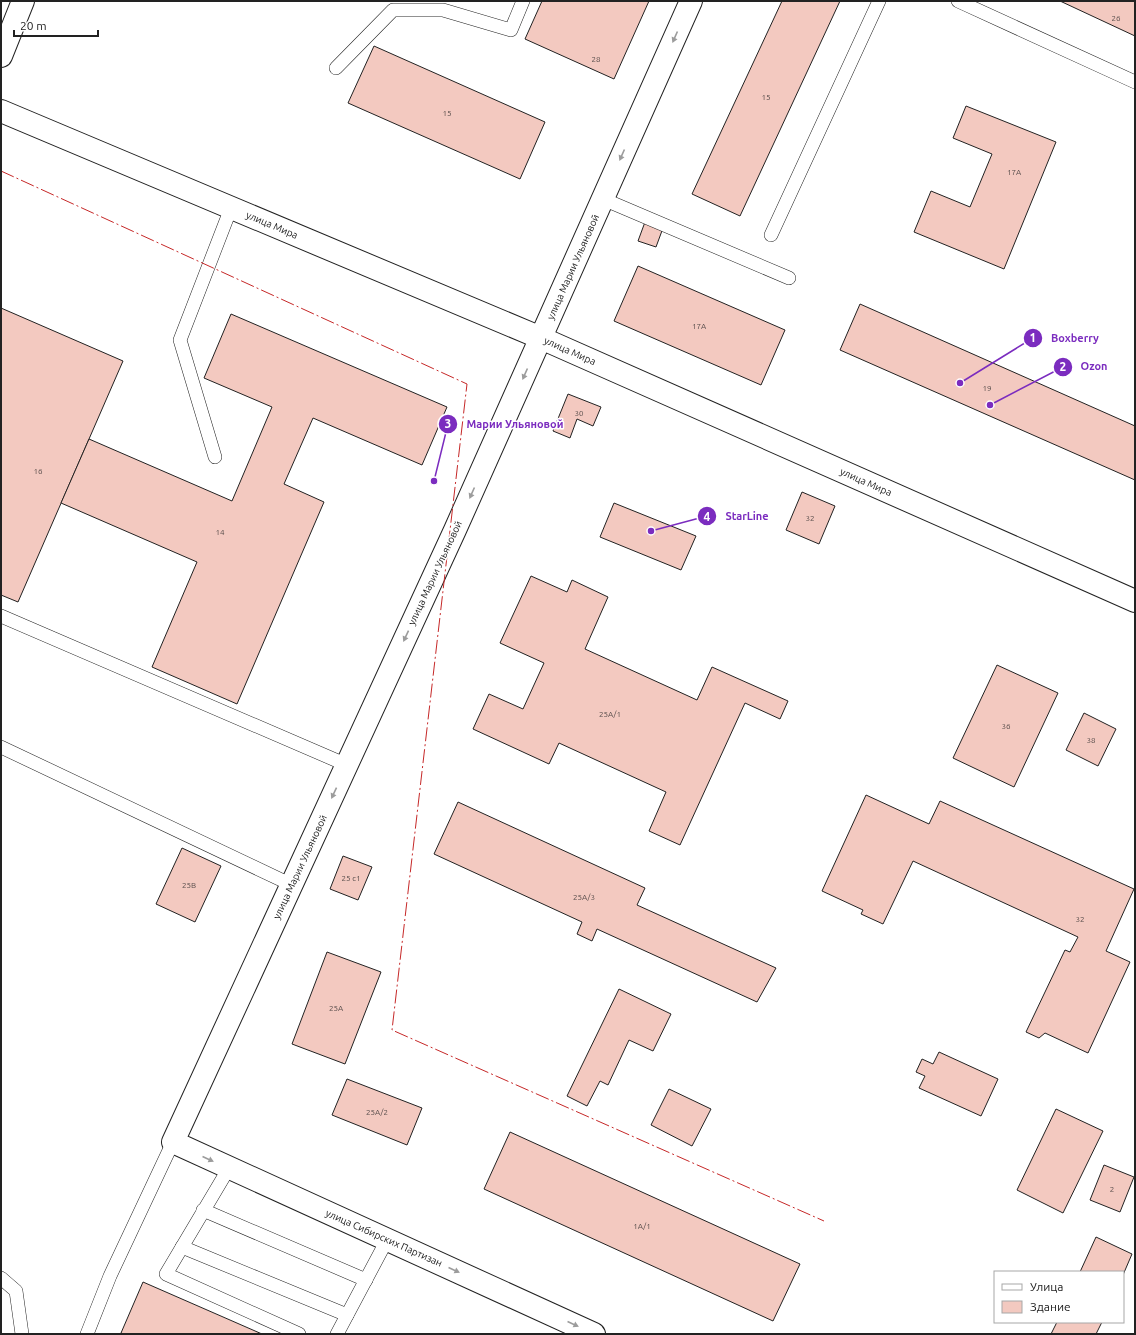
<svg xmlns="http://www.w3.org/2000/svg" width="1136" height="1335" font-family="Ubuntu,sans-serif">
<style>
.building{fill:#f3c9c0;stroke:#222}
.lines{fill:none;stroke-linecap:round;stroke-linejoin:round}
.service-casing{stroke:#222;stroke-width:14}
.tertiary-casing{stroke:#222;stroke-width:24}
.secondary-casing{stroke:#222;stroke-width:24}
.service{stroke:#fff;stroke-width:13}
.tertiary{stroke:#fff;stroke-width:22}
.secondary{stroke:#fff;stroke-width:22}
.power{stroke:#c62828;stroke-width:1;stroke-dasharray:14 3 2 3;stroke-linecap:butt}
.oneway{fill:#9c9c9c}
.labels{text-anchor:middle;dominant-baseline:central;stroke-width:3;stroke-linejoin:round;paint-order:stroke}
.number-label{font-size:8px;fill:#564c4a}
.street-label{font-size:10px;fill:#222;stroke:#fff}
.leader{fill:none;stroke:#7b2cbf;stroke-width:1.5}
.callout-dot{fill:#7b2cbf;stroke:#fff;stroke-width:1.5}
.mark-label{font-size:12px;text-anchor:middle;font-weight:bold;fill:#fff}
.callout-label{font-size:11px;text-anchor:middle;font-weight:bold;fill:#7b2cbf;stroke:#fff;stroke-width:3;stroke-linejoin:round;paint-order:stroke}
</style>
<rect width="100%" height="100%" fill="#fff"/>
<g class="building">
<polygon points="542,1 649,1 614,79 525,39"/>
<polygon points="782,1 840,1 740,216 692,194"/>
<polygon points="1060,1 1135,1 1135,36"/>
<polygon points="374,46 545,122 520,179 348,103"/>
<polygon points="966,106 1056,142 1004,269 914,232 931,191 970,207 992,154 953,138"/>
<polygon points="645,222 663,228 656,247 638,241"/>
<polygon points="638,266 785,330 761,385 614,321"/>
<polygon points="860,304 1135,426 1135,480 840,350"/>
<polygon points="1,308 123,361 18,602 1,595"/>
<polygon points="231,314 447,407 422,465 313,418 284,484 324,502 237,704 152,667 197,562 61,503 89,439 232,501 272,407 204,378"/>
<polygon points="568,394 601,407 593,426 577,419 570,438 553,431"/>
<polygon points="802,492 835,506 819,544 786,530"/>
<polygon points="614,503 696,536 681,570 600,537"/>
<polygon points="531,576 567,592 572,580 608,597 585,649 697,700 712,667 788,701 780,719 745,703 680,845 649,831 666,792 559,743 549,764 473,729 489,694 523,709 544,663 500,643"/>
<polygon points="997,665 1058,693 1014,787 953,758"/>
<polygon points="1084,713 1116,729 1098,766 1066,750"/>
<polygon points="866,795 929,824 940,801 1134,889 1106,951 1130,962 1088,1053 1045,1033 1039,1038 1026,1032 1065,950 1070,952 1078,937 913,861 883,924 861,914 863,910 822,891"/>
<polygon points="458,802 645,888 637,905 776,968 757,1002 597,929 592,941 577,934 582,922 434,854"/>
<polygon points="182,848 221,866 195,922 156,904"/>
<polygon points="343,856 372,867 358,900 330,889"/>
<polygon points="327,952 381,972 345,1064 292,1044"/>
<polygon points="619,989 671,1014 653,1051 629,1040 608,1085 600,1081 587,1106 567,1096"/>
<polygon points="939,1052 998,1079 981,1116 919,1088 925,1076 916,1072 922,1059 933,1064"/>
<polygon points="347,1079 422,1108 407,1145 332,1115"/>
<polygon points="669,1089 711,1109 692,1146 651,1125"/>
<polygon points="1056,1109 1103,1131 1063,1213 1017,1190"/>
<polygon points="510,1132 800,1264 773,1321 484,1189"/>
<polygon points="1104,1165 1134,1177 1120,1212 1090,1200"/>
<polygon points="1096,1237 1132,1254 1123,1275 1123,1272 1080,1272"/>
<polygon points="143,1282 262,1334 124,1334 121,1333"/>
<polygon points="1057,1322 1102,1322 1096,1334 1051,1334"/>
</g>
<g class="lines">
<g class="service-casing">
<g id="service">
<polyline points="958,1 1135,82"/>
<polyline points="336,68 393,10 443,10 511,30 523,1"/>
<polyline points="603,199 789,278"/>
<polyline points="771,235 879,1"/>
<polyline points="215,457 180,340 231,208"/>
<polyline points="1,616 347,765"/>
<polyline points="1,747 292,885"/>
<polyline points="229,1168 166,1274 299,1334"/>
<polyline points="203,1210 366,1280"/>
<polyline points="182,1247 347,1315"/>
<polyline points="1,1278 16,1291 22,1334"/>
<polyline points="87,1334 110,1276 173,1142"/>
<polyline points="337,1334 387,1240"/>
</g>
</g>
<g class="tertiary-casing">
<g id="tertiary">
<polyline points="1,56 23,1"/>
<polyline points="594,1334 173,1142 455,530 691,1"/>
</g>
</g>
<g class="secondary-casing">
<polyline id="secondary" points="1,111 541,338 1135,601"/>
</g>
<use href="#service" class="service"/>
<use href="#tertiary" class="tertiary"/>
<use href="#secondary" class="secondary"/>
<polyline class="power" points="1,171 467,384 392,1030 824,1221"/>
</g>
<defs><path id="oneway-solid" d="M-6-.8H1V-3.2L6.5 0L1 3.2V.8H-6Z"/></defs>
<g class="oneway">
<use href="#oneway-solid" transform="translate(675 37) rotate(114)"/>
<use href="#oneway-solid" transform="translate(622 155) rotate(114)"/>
<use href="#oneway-solid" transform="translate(525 374) rotate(114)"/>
<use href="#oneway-solid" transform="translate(472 493) rotate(114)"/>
<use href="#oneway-solid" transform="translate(406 636) rotate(115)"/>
<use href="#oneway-solid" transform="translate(334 793) rotate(115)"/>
<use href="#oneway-solid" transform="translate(208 1159) rotate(24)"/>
<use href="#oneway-solid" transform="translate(454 1270) rotate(24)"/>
<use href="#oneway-solid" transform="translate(573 1324) rotate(24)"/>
</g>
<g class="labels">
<g class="number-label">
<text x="1116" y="18">26</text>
<text x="596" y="59">28</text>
<text x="766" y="97">15</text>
<text x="447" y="113">15</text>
<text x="1014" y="172">17А</text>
<text x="699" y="326">17А</text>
<text x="987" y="388">19</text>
<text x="579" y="413">30</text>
<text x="38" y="471">16</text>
<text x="810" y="518">32</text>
<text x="220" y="532">14</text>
<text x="610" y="714">25А/1</text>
<text x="1006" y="726">36</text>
<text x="1091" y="740">38</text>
<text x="351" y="878">25 с1</text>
<text x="189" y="885">25В</text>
<text x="584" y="897">25А/3</text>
<text x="1080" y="919">32</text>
<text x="336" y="1008">25А</text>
<text x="377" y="1112">25А/2</text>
<text x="1112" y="1189">2</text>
<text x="642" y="1226">1А/1</text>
</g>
<g class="street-label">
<text transform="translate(272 225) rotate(23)">улица Мира</text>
<text transform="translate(573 267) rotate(-66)">улица Марии Ульяновой</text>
<text transform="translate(570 351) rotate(24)">улица Мира</text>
<text transform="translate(866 482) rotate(24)">улица Мира</text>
<text transform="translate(435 573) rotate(-65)">улица Марии Ульяновой</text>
<text transform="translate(300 867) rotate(-65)">улица Марии Ульяновой</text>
<text transform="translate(384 1238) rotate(24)">улица Сибирских Партизан</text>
</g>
</g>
<path class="leader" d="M960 383L1033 338M990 405L1063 367M434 481L448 424M651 531L707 516"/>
<g class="callout-dot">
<circle cx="960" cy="383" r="4"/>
<circle cx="990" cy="405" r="4"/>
<circle cx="434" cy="481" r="4"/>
<circle cx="651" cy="531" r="4"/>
<circle cx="1033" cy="338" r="10"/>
<circle cx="1063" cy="367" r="10"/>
<circle cx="448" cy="424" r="10"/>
<circle cx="707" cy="516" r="10"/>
</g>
<g class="mark-label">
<text x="1033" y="342">1</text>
<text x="1063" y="371">2</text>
<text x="448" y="428">3</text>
<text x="707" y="521">4</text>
</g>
<g class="callout-label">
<text x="1075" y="342">Boxberry</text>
<text x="1094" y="370">Ozon</text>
<text x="515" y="428">Марии Ульяновой</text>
<text x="747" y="520">StarLine</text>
</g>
<rect width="1136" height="1335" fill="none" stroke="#222222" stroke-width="4"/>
<rect x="994" y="1271" width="130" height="52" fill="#ffffff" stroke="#a7a7a7"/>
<rect x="1002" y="1284" width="20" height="6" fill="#ffffff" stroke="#a7a7a7"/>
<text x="1030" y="1291" font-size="12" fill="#222222">Улица</text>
<rect x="1002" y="1301" width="20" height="12" fill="#f3c9c0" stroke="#a7a7a7"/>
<text x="1030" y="1311" font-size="12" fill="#222222">Здание</text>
<path d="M14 30v6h84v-6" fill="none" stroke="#222222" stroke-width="2"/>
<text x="20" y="30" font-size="12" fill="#222222" stroke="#ffffff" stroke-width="3" paint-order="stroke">20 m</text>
</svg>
